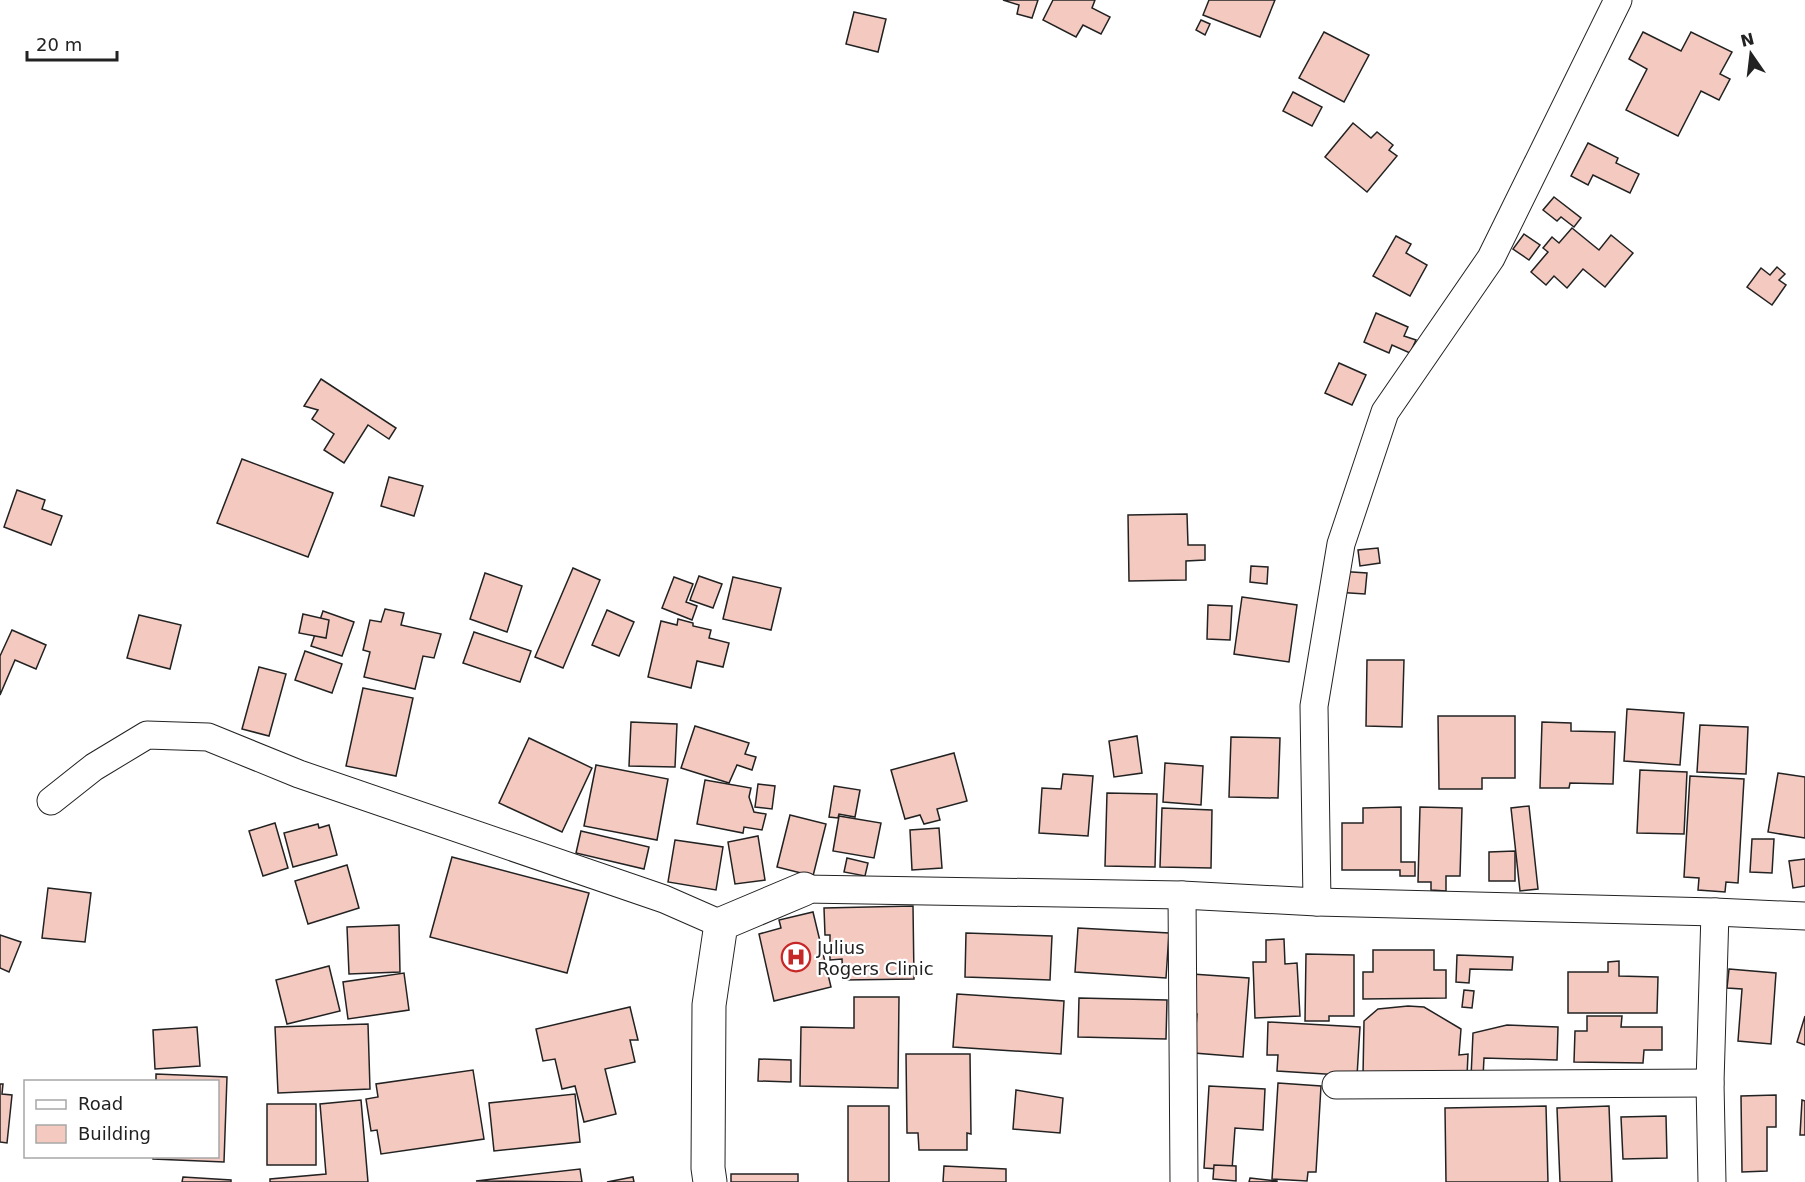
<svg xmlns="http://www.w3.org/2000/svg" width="1805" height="1182" font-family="'DejaVu Sans',sans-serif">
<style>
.building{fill:#f3c9c0;stroke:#222;stroke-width:1.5}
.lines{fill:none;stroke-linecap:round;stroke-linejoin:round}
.street-casing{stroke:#222;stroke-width:29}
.secondary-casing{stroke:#222;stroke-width:35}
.street{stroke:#fff;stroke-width:27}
.secondary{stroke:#fff;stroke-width:33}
.labels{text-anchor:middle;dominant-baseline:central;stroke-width:4.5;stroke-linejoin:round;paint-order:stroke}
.poi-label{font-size:18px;fill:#222;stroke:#fff;text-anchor:start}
</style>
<rect width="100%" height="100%" fill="#fff"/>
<g class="building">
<polygon points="1003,0 1038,0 1032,18 1017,14 1019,5"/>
<polygon points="1053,0 1095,0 1092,8 1110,17 1101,34 1083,25 1076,37 1043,20"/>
<polygon points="1209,0 1275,0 1260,37 1203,15"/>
<polygon points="854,12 886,19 878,52 846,44"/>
<polygon points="1201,20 1210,24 1205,35 1196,30"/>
<polygon points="1324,32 1369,55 1344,102 1299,78"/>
<polygon points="1643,32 1681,51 1691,32 1732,52 1720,74 1730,79 1719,100 1701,91 1678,136 1626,110 1647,69 1629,59"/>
<polygon points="1293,92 1322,107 1312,126 1283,111"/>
<polygon points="1353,123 1371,138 1377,132 1393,145 1389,150 1397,156 1367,192 1325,157"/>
<polygon points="1588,143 1618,158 1616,163 1639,174 1630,193 1593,175 1588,185 1571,176"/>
<polygon points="1554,197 1581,218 1574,227 1561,217 1557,221 1543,210"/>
<polygon points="1572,228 1599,250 1611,235 1633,253 1605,287 1583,269 1567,288 1554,276 1546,285 1531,272 1548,252 1543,248 1552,237 1559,243"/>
<polygon points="1524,234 1540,245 1529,260 1513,249"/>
<polygon points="1396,236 1411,244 1406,253 1427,265 1410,296 1373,276"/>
<polygon points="1777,267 1785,274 1779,280 1786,285 1772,305 1747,287 1761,268 1770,275"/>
<polygon points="1376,313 1408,327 1404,336 1416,340 1410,353 1392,345 1389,353 1364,342"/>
<polygon points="1339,363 1366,375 1352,405 1325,393"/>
<polygon points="321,379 396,428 389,439 368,425 344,463 324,450 334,434 312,419 318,410 304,406"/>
<polygon points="242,459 333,493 308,557 217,523"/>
<polygon points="389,477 423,486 414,516 381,506"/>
<polygon points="17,490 45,500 42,509 62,516 51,545 4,527"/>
<polygon points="1187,514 1188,545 1205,545 1205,560 1186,561 1186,580 1129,581 1128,515"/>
<polygon points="1378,548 1380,563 1360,566 1358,550"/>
<polygon points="1251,566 1268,567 1267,584 1250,582"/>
<polygon points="573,568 600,580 563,668 535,657"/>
<polygon points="1337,571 1367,573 1365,594 1335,592"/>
<polygon points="485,573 522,586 507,632 470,619"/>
<polygon points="699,576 722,584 713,608 690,600"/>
<polygon points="674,577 693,584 686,602 697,606 692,620 662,608"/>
<polygon points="733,577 781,588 771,630 723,619"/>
<polygon points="1242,597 1297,605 1289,662 1234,654"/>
<polygon points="1208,605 1232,606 1230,640 1207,639"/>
<polygon points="385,609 404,613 401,625 441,634 434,658 423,656 415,689 364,677 370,652 363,650 370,620 381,622"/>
<polygon points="607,610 634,622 619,656 592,645"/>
<polygon points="323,611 354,622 342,656 311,646"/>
<polygon points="303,614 329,620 326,638 299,633"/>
<polygon points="139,615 181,625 170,669 127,658"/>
<polygon points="678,619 693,623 693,626 711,630 709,638 729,643 723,667 697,661 691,688 648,677 661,621 677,625"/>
<polygon points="12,630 46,645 36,669 15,660 0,695 0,656"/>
<polygon points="474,632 531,651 520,682 463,663"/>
<polygon points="305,651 342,664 332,693 295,680"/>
<polygon points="1367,660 1404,660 1402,727 1366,726"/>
<polygon points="259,667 286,674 269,736 242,729"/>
<polygon points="363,688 413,698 396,776 346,766"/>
<polygon points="1627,709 1684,713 1680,765 1624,761"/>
<polygon points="1438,716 1515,716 1515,778 1482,778 1482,789 1439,789"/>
<polygon points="631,722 677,724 675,767 629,766"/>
<polygon points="1542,722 1571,723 1571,731 1615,732 1613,784 1570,783 1569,788 1540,788"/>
<polygon points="1700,725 1748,727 1746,774 1697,772"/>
<polygon points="695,726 749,743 745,754 756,757 752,770 737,765 729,783 681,768"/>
<polygon points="1137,736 1142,773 1114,777 1109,741"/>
<polygon points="1231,737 1280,738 1278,798 1229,797"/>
<polygon points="529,738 592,768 562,832 499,803"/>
<polygon points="954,753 967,801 937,809 940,820 924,824 920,815 905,819 891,770"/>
<polygon points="1165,763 1203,766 1201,805 1163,802"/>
<polygon points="596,765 668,779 657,840 584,826"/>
<polygon points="1640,770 1687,772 1684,834 1637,833"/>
<polygon points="1778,773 1805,777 1805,838 1768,832"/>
<polygon points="1063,774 1093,776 1088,836 1039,833 1042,788 1061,789"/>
<polygon points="1690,776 1744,779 1738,883 1726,882 1725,892 1698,890 1699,878 1684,877"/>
<polygon points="705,780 751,788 749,797 754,812 766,814 762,830 744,827 743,833 697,824"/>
<polygon points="758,784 775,786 772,809 755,807"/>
<polygon points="834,786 860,790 855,817 839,814 838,818 829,817"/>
<polygon points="1107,793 1157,794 1155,867 1105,866"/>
<polygon points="1529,806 1538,889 1520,891 1511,808"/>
<polygon points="1401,807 1401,862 1415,862 1415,876 1400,876 1400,870 1342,870 1342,823 1363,823 1363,808"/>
<polygon points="1420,807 1462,808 1460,876 1446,876 1446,891 1431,890 1431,882 1418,882"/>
<polygon points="1162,808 1212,810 1211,868 1160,867"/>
<polygon points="790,815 826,824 813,876 777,867"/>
<polygon points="839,816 881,823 874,858 833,851"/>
<polygon points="275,823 288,868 263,876 249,831"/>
<polygon points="318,824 319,828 329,825 337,855 293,867 284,833"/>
<polygon points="939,828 942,868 912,870 910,830"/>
<polygon points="581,831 649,847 644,869 576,853"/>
<polygon points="758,836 765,880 735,884 728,842"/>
<polygon points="1752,839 1774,839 1772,873 1750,872"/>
<polygon points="675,840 723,847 716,890 668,882"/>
<polygon points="1515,851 1515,881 1489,881 1489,852"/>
<polygon points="452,857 589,893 567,973 430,937"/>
<polygon points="847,858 868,863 865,876 844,872"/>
<polygon points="1805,859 1805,886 1793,888 1789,861"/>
<polygon points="347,865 359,908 308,924 295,881"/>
<polygon points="48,888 91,893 85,942 42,938"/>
<polygon points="913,906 914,979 843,980 842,959 830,960 830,935 825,935 824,908"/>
<polygon points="813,912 831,987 774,1001 759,934 781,928 779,920"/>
<polygon points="399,925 400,972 349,974 347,927"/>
<polygon points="1078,928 1169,933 1166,978 1075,972"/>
<polygon points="966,933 1052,936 1050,980 965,977"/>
<polygon points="0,935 21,942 9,972 0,968"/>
<polygon points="1284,939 1285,964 1297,963 1300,1016 1255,1018 1253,962 1266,962 1266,940"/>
<polygon points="1373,950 1434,950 1434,970 1446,970 1446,998 1363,999 1363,972 1373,972"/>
<polygon points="1306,954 1354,955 1354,1016 1329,1016 1329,1021 1305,1021"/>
<polygon points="1457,955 1513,957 1512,970 1470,969 1469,983 1456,982"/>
<polygon points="1619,961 1619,976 1658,977 1657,1013 1568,1013 1568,972 1608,972 1608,962"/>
<polygon points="329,966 340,1011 287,1024 276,980"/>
<polygon points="1729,969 1776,973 1771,1044 1738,1041 1742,989 1727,988"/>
<polygon points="404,973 409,1010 348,1019 343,982"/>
<polygon points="1192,974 1249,978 1243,1057 1194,1053 1197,1014 1190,1014"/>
<polygon points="1464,990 1474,991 1472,1008 1462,1007"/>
<polygon points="957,994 1064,1001 1061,1054 953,1047"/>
<polygon points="854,997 899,997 898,1088 800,1086 801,1027 854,1028"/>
<polygon points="1079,998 1167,1000 1166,1039 1078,1037"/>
<polygon points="1408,1006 1424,1007 1461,1029 1459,1055 1468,1054 1467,1076 1363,1076 1364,1021 1378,1009"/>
<polygon points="630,1007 638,1040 630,1040 635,1062 605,1069 616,1114 584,1122 575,1086 562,1089 555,1059 543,1061 536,1029"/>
<polygon points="1587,1016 1622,1016 1621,1027 1662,1027 1662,1050 1644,1050 1643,1063 1574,1062 1575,1031 1587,1031"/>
<polygon points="1805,1016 1805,1045 1797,1042"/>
<polygon points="1268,1022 1360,1027 1357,1076 1277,1071 1278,1055 1267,1055"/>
<polygon points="368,1024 370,1089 278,1093 275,1027"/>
<polygon points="1507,1025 1558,1027 1557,1060 1484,1058 1483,1077 1471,1077 1473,1033"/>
<polygon points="197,1027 200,1066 155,1069 153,1030"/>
<polygon points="906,1054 970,1054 971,1134 967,1133 967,1150 919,1150 918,1133 907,1133"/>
<polygon points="759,1059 791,1060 791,1082 758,1081"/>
<polygon points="473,1070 484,1139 381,1154 377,1130 371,1131 366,1099 378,1097 376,1084"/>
<polygon points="156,1074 227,1077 224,1162 153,1159 153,1156 218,1156 218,1082 156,1082"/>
<polygon points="1278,1083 1321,1086 1316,1172 1308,1172 1307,1181 1272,1179"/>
<polygon points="0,1084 3,1084 2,1094 12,1095 7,1143 0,1142"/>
<polygon points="1209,1086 1265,1089 1263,1130 1235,1128 1232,1170 1204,1168"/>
<polygon points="1016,1090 1063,1098 1060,1133 1013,1129"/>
<polygon points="575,1094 580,1142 494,1151 489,1103"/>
<polygon points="1776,1095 1776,1127 1767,1127 1767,1171 1742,1172 1741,1096"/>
<polygon points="361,1100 368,1182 270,1182 270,1179 326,1174 320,1104"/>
<polygon points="1802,1100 1805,1101 1805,1135 1800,1135"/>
<rect x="267" y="1104" width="49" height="61"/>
<rect x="848" y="1106" width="41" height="76"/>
<polygon points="1546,1106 1548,1182 1446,1182 1445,1108"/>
<polygon points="1609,1106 1612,1182 1560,1182 1557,1108"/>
<polygon points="1666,1116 1667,1158 1623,1159 1621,1117"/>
<polygon points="1214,1165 1236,1166 1236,1181 1213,1179"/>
<polygon points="944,1166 1006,1169 1006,1182 943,1182"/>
<polygon points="580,1169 582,1182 476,1181"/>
<rect x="731" y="1174" width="67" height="8"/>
<polygon points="183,1177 231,1180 231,1182 182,1182"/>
<polygon points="633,1177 634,1182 607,1182"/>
<polygon points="1250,1178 1277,1181 1277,1182 1249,1182"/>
</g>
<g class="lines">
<g class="street-casing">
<g id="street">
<polyline points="51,801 94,767 147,735 208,737 299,774 664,899 721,924"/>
<polyline points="804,889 1182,895 1317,902 1715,912 1805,916"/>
<polyline points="1182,895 1184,1182"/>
<polyline points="1317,902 1314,706 1341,544 1385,412 1491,258 1618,0"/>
<polyline points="1336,1085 1710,1083"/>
<polyline points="1712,1182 1710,1083 1715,912"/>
</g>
</g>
<g class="secondary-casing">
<polyline id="secondary" points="710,1182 708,1168 709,1005 721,924 804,889"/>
</g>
<use href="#street" class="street"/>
<use href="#secondary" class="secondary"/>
</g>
<defs>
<g id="hospital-ring" transform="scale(1.5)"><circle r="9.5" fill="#fff" stroke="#c62828" stroke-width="1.5"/><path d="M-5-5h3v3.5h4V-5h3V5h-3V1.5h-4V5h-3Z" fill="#c62828"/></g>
</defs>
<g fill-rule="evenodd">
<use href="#hospital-ring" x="796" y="957"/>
</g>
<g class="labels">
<g class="poi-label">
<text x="817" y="947">Julius<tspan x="817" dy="21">Rogers Clinic</tspan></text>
</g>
</g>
<rect x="24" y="1080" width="195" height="78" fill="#ffffff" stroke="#a7a7a7" stroke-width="1.5"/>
<rect x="36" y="1100" width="30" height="9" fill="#ffffff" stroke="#a7a7a7" stroke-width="1.5"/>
<text x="78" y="1110" font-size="18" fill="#222222">Road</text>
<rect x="36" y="1125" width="30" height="18" fill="#f3c9c0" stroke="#a7a7a7" stroke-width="1.5"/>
<text x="78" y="1140" font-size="18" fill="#222222">Building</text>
<g transform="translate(1751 54) rotate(346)" stroke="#ffffff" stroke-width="4.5" paint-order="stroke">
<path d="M0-4.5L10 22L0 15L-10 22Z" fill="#222222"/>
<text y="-9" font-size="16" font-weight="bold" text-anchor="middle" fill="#222222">N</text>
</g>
<path d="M27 51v9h90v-9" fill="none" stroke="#222222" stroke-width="3"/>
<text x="36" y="51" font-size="18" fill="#222222" stroke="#ffffff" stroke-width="4.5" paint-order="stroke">20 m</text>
</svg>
